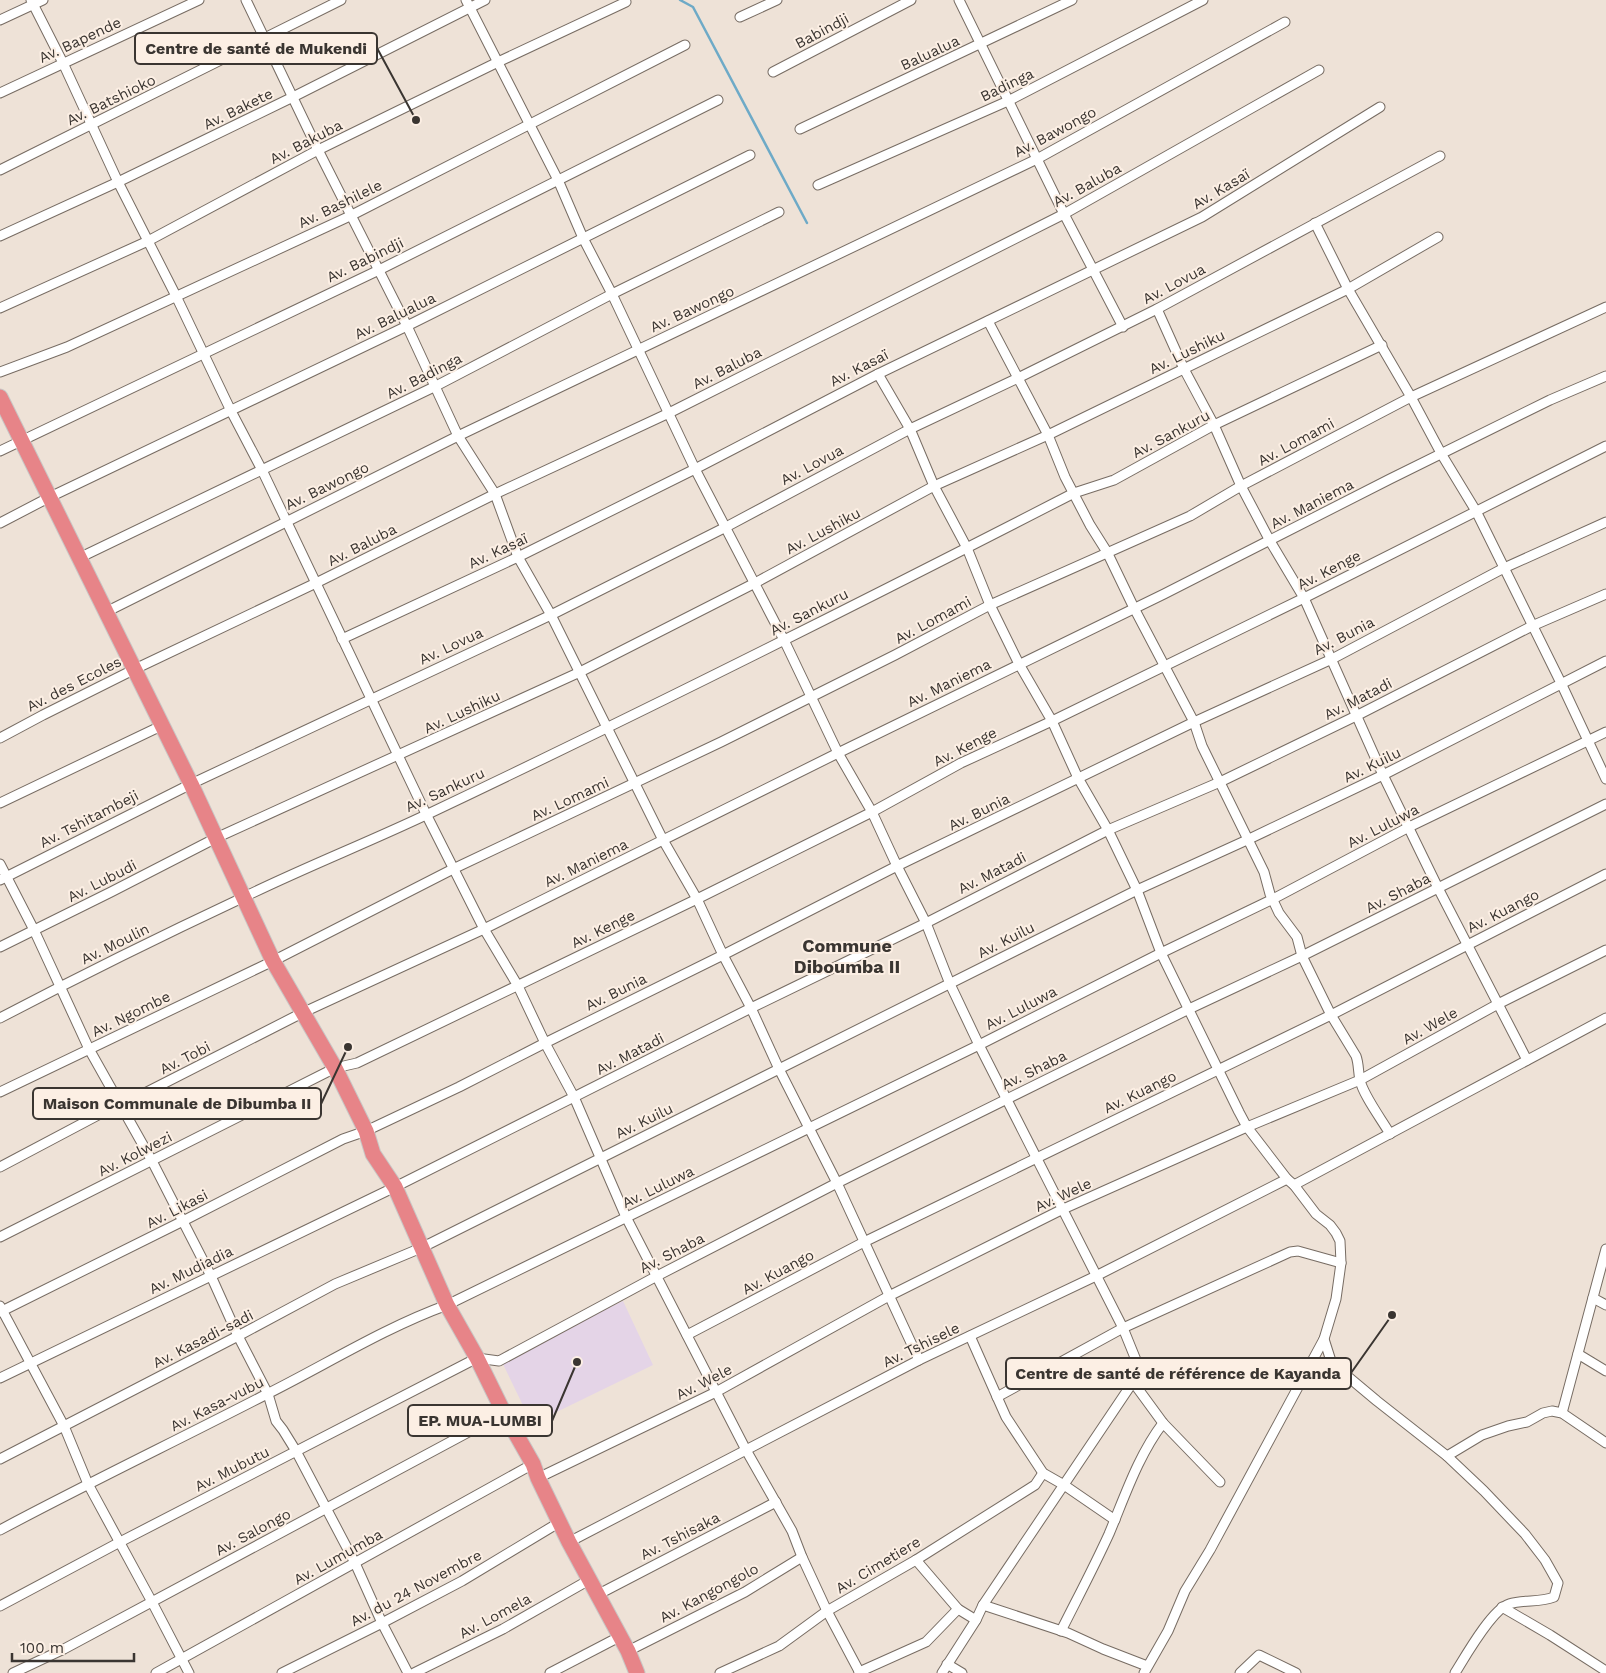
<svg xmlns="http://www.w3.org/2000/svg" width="1606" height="1673" font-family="'Work Sans',sans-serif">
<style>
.education{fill:#e4d4e7}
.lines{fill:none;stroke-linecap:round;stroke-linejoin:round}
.stream{stroke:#6eaac7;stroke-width:2.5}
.minor-casing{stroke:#776c63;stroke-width:11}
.trunk-casing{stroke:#c8c6c5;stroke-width:17}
.minor{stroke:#fff;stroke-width:9}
.trunk{stroke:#e78488;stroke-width:15}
.labels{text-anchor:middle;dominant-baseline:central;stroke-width:4;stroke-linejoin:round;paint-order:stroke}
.street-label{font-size:15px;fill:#3a3531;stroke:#fcefe4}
.quarter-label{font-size:18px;font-weight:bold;fill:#3a3531;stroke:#fcefe4}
.leader{fill:none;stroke:#3a3531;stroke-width:2}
.callout-dot{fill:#3a3531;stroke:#fcefe4;stroke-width:2}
.callout{fill:#fcefe4;stroke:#3a3531;stroke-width:2}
.callout-label{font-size:16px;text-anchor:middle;font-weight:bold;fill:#3a3531}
</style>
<rect width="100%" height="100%" fill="#eee2d7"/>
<polygon class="education" points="623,1301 653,1365 532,1424 501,1360"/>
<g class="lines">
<polyline class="stream" points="680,0 693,7 807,223"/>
<g class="minor-casing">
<g id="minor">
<polyline points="31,0 63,63 118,182 176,296 231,411 262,470 426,814 484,929 518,986 545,1043 574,1097 626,1217 746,1450 792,1531 802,1557 827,1611 860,1673"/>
<polyline points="246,0 318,150 407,326 458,436 495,494 518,557 551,615 663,840 697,899 723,955 751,1008 779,1069 837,1183 919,1360"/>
<polyline points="466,0 558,180 583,238 612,294 695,469 784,640 838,753 872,812 897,866 926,923 950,984 979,1045 1123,1328 1138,1365 1140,1370 1137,1376 983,1605 976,1620 942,1673"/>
<polyline points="959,0 1064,214 1123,327"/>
<polyline points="740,17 777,0"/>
<polyline points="0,20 43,0"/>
<polyline points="773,72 911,0"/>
<polyline points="0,93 199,0"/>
<polyline points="800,129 1072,0"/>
<polyline points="0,170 341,0"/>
<polyline points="818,185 1008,101 1203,0"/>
<polyline points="1315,223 1348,289 1411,397 1442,455 1476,511 1561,683 1606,779"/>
<polyline points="0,236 118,182 293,97 485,0"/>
<polyline points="0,308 148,241 318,150 498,62 626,2"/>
<polyline points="1157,309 1184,369 1214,425 1241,486 1270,541 1304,598 1383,775 1438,888 1527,1060"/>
<path d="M988,321L1048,435L1065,477L1090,525L1107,552L1134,608L1194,722L1202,746L1264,872L1270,894L1279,913L1297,937L1302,956L1331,1015L1356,1056C1359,1064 1358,1072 1360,1080C1363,1095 1382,1120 1390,1134"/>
<polyline points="0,372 67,347 350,216 685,45"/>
<polyline points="878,374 910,429 934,486 967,548 990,605 1019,664 1052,721 1078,778 1108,830 1137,890 1161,953 1239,1112 1247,1127 1287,1179 1294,1185"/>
<polyline points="0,451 379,270 718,100"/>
<polyline points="0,523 50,497 407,326 750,155"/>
<polyline points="79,558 436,386 612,294 779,212"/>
<polyline points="106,612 458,436 1037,159 1285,22"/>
<polyline points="342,639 518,557 695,469 878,374 1202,217 1380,107"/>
<polyline points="0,738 43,715 135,669 316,583 495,494 669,413 1064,214 1319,70"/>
<polyline points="0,803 161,726"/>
<polyline points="0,864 34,930 89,1049 152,1161 211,1276 238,1336 268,1394 276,1421 283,1430 296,1451 355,1563 382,1623 408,1673"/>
<polyline points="0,880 191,784 551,615 726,527 910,429 1018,378 1157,309 1440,156"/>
<polyline points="0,947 111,892 216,838 580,672 755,583 934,486 1048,435 1348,289 1438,237"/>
<path d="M0,1018C80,976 161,936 242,898C303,868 367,843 428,814C645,711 860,603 1074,493L1114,480L1214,425L1382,345"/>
<polyline points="0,1092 273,961 453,869 721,742 895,655 990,605 1190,516 1241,486 1411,397 1606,307"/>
<polyline points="0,1167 119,1104 143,1094 302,1013 484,929 838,753 1164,594 1390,479 1550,400 1606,376"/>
<polyline points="0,1237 335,1068 357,1063 697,899 872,812 961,763 1052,721 1304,598 1606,446"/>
<polyline points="1593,1298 1606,1305"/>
<polyline points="0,1306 64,1426 88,1484 152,1602 189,1673"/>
<polyline points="0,1312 183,1221 343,1139 366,1131 459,1087 545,1043 723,955 897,866 1194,722 1332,659 1504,568 1606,522"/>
<polyline points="687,1335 864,1242 1331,1015 1606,874"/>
<polyline points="970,1336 1006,1417 1043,1473 1064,1485 1115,1520"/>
<path d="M1324,1339L1331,1361L1334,1365L1377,1401L1447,1456L1484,1491L1525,1534L1545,1560L1558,1583L1554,1597C1540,1603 1524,1599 1509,1604C1492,1609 1465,1657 1455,1673"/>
<polyline points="1578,1354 1606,1371"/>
<polyline points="0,1378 395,1187 751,1008 926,923 1108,830 1220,782 1356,716 1532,626 1606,594"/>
<polyline points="1133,1382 1163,1423"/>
<polyline points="997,1397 1123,1328 1290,1252 1298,1251 1341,1263"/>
<polyline points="1562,1413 1606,1249"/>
<polyline points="1447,1456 1482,1435 1508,1426 1527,1422 1543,1413 1552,1411 1562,1413 1606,1443"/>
<polyline points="0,1459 238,1336 335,1284 421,1248 1137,890 1247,840 1383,775 1606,661"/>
<polyline points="538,1478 716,1392 889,1296 1061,1210 1247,1127 1360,1080 1498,1004 1606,950"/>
<path d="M0,1530C88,1483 178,1440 267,1394C327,1364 384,1328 447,1305L979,1045L1161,953L1273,899L1409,827L1606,732"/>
<polyline points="569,1542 919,1360 1096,1276 1287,1179"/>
<polyline points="916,1560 958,1609 976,1620"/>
<polyline points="597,1595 776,1502"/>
<polyline points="983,1605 1068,1633 1103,1649 1147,1666"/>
<polyline points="0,1606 120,1542 477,1358 499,1361 657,1276 837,1183 1189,1009 1302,956 1606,804"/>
<polyline points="1502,1607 1550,1635 1606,1671"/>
<path d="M1061,1631C1077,1599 1094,1567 1109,1534C1125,1496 1138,1456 1163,1423L1220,1482"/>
<polyline points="628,1651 745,1592 802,1557"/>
<polyline points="947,1664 962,1673"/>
<polyline points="859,1672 926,1642 958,1609"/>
<polyline points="13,1673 64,1649 504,1413"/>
<polyline points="156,1673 533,1464"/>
<polyline points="282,1673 382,1623 462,1581 560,1522"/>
<polyline points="414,1673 503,1629 589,1580"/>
<polyline points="550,1673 619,1637"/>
<polyline points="720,1673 779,1646 827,1611 916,1560 1035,1485 1043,1473"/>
<polyline points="1144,1673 1168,1631 1185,1591 1210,1550 1324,1339 1336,1299 1341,1263 1340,1241 1336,1233 1330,1225 1316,1214 1294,1185 1606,1018"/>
<polyline points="1240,1673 1259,1655 1296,1673"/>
</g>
</g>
<g class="trunk-casing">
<polyline id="trunk" points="0,397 191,784 273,961 335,1068 366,1131 373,1154 395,1187 447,1305 477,1358 504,1413 533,1464 538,1478 569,1542 628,1651 637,1673"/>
</g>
<use href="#minor" class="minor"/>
<use href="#trunk" class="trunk"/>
</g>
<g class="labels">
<g class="street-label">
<text transform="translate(822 31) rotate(-28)">Babindji</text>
<text transform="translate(80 40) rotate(-25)">Av. Bapende</text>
<text transform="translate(930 53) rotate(-25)">Balualua</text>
<text transform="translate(1007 85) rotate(-26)">Badinga</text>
<text transform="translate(111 100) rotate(-26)">Av. Batshioko</text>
<text transform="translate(238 109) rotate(-26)">Av. Bakete</text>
<text transform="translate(1055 132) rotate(-28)">Av. Bawongo</text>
<text transform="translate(306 142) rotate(-27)">Av. Bakuba</text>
<text transform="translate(1087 185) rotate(-29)">Av. Baluba</text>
<text transform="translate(1221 189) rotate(-31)">Av. Kasaï</text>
<text transform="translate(340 204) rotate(-26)">Av. Bashilele</text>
<text transform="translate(365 260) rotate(-26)">Av. Babindji</text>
<text transform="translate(1174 284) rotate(-28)">Av. Lovua</text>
<text transform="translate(692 309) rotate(-25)">Av. Bawongo</text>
<text transform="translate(395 316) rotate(-26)">Av. Balualua</text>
<text transform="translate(1187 352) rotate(-26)">Av. Lushiku</text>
<text transform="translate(727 368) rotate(-27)">Av. Baluba</text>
<text transform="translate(859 368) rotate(-27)">Av. Kasaï</text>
<text transform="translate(424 376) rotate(-27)">Av. Badinga</text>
<text transform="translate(1171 434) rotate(-28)">Av. Sankuru</text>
<text transform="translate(1296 442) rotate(-28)">Av. Lomami</text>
<text transform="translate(812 465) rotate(-28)">Av. Lovua</text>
<text transform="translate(327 486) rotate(-26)">Av. Bawongo</text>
<text transform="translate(1312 504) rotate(-27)">Av. Maniema</text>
<text transform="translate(823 531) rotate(-28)">Av. Lushiku</text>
<text transform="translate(362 545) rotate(-27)">Av. Baluba</text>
<text transform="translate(498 551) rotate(-25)">Av. Kasaï</text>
<text transform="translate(1329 570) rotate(-27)">Av. Kenge</text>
<text transform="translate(809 612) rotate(-27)">Av. Sankuru</text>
<text transform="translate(933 620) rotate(-28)">Av. Lomami</text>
<text transform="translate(1344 636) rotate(-27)">Av. Bunia</text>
<text transform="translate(451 646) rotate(-25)">Av. Lovua</text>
<text transform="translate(949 683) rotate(-26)">Av. Maniema</text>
<text transform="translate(74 684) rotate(-27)">Av. des Ecoles</text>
<text transform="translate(1358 699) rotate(-27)">Av. Matadi</text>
<text transform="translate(462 712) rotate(-25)">Av. Lushiku</text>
<text transform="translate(965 747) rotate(-27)">Av. Kenge</text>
<text transform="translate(1372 765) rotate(-26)">Av. Kuilu</text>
<text transform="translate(445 790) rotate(-25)">Av. Sankuru</text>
<text transform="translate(570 799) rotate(-25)">Av. Lomami</text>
<text transform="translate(979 812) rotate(-26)">Av. Bunia</text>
<text transform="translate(89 819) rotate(-27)">Av. Tshitambeji</text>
<text transform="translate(1383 826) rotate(-27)">Av. Luluwa</text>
<text transform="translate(586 863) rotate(-26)">Av. Maniema</text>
<text transform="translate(992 873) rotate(-27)">Av. Matadi</text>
<text transform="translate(102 881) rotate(-27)">Av. Lubudi</text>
<text transform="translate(1398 893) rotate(-27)">Av. Shaba</text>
<text transform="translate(1503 911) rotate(-27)">Av. Kuango</text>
<text transform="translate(603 929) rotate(-26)">Av. Kenge</text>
<text transform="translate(1006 940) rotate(-27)">Av. Kuilu</text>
<text transform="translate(115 944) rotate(-26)">Av. Moulin</text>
<text transform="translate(616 992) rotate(-26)">Av. Bunia</text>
<text transform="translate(1021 1008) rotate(-27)">Av. Luluwa</text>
<text transform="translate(131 1014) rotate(-26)">Av. Ngombe</text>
<text transform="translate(1430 1026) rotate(-29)">Av. Wele</text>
<text transform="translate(630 1054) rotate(-27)">Av. Matadi</text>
<text transform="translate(185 1058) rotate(-27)">Av. Tobi</text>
<text transform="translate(1034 1070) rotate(-26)">Av. Shaba</text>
<text transform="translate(1140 1092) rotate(-26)">Av. Kuango</text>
<text transform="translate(644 1121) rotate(-26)">Av. Kuilu</text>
<text transform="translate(135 1154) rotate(-27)">Av. Kolwezi</text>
<text transform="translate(658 1187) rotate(-26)">Av. Luluwa</text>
<text transform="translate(1063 1195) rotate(-25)">Av. Wele</text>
<text transform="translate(177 1209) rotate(-27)">Av. Likasi</text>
<text transform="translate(672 1253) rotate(-27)">Av. Shaba</text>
<text transform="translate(191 1270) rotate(-26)">Av. Mudiadia</text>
<text transform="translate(778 1272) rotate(-28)">Av. Kuango</text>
<text transform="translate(203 1339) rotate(-27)">Av. Kasadi-sadi</text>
<text transform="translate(921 1345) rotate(-26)">Av. Tshisele</text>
<text transform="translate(704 1382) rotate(-27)">Av. Wele</text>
<text transform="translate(217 1404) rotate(-27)">Av. Kasa-vubu</text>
<text transform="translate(232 1469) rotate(-27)">Av. Mubutu</text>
<text transform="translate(253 1532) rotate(-28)">Av. Salongo</text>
<text transform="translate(680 1536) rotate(-27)">Av. Tshisaka</text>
<text transform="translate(338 1557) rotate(-29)">Av. Lumumba</text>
<text transform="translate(878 1565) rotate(-31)">Av. Cimetiere</text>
<text transform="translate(416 1588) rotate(-28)">Av. du 24 Novembre</text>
<text transform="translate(709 1593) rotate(-28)">Av. Kangongolo</text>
<text transform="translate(495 1616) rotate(-28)">Av. Lomela</text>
</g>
<g class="quarter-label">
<text x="847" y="945">Commune<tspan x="847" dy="21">Diboumba II</tspan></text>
</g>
</g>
<path class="leader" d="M416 120L377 48M348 1047L321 1104M1392 1315L1351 1373M577 1362L552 1421"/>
<g class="callout-dot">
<circle cx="416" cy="120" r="5"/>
<circle cx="348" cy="1047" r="5"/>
<circle cx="1392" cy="1315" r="5"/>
<circle cx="577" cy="1362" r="5"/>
</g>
<g class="callout">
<rect x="135" y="33" width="242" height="31" rx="5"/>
<rect x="33" y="1088" width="288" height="31" rx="5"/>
<rect x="1006" y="1358" width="345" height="31" rx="5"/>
<rect x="408" y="1405" width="144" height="31" rx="5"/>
</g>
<g class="callout-label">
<text x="256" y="54">Centre de santé de Mukendi</text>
<text x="177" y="1109">Maison Communale de Dibumba II</text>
<text x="1178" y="1379">Centre de santé de référence de Kayanda</text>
<text x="480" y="1426">EP. MUA-LUMBI</text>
</g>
<path d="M12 1653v8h122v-8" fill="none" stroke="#3a3531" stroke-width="2.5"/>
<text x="20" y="1653" font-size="15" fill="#3a3531" stroke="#fcefe4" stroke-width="4" paint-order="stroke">100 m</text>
</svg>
